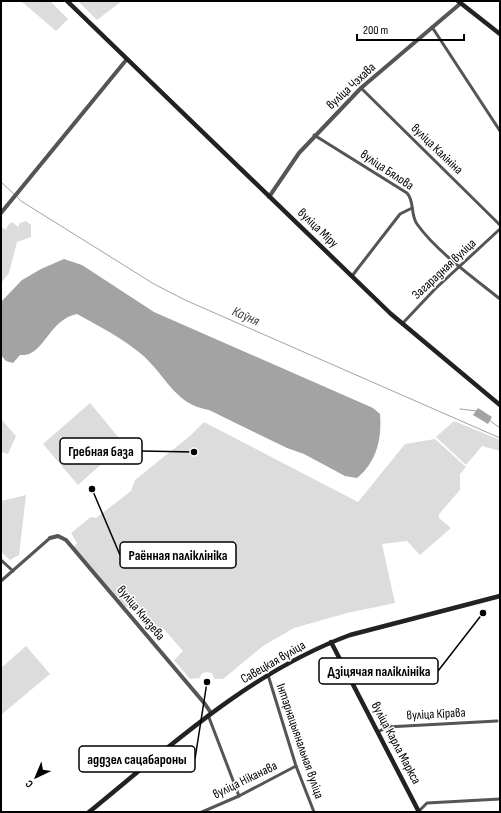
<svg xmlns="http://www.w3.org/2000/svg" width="501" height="813" font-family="'Sofia Sans Condensed',sans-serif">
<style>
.green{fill:#dcdcdc}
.water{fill:#a3a3a3}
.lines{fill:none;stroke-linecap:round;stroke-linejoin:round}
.stream{stroke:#a3a3a3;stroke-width:1}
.minor{stroke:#555;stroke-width:3}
.tertiary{stroke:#555;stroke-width:4}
.secondary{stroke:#222;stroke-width:4.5}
.labels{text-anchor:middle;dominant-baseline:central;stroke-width:3;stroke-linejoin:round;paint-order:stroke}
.street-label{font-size:13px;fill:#000;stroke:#fff}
.water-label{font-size:14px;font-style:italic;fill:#444;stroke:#fff}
.leader{fill:none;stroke:#000;stroke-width:1.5}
.callout-dot{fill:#000;stroke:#fff;stroke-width:1.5}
.callout{fill:#fff;stroke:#000;stroke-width:1.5}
.callout-label{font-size:14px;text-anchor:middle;font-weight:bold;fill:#000}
</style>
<rect width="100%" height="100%" fill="#fff"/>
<g class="green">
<polygon points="21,1 50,1 68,19 56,31"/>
<polygon points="78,1 122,1 97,20"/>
<polygon points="26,221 31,225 31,237 17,242 9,273 1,283 1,227 6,230 8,225 12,222 18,227 20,223"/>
<polygon points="90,403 124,444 78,485 43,444"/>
<polygon points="1,419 16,436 8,454 1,452"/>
<polygon points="454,421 500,440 500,451 482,446 466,465 436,437"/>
<polygon points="204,422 358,502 405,444 435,439 466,467 460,474 460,490 439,514 439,518 451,528 420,555 407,541 382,544 395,603 347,613 294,628 263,646 223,679 214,679 212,673 206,672 201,674 200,678 190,679 174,660 183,651 162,627 157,631 135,605 130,608 124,606 74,547 77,543 71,533 91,517 96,518 131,491 135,480 191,435"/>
<polygon points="26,495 19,555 10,560 1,552 1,501"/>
<polygon points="26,646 50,674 1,715 1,668"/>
</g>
<g class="water">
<path d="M64,259L82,265L154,312L373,408L380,414C382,438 377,462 357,478L345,476L304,454L287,448L209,410C173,404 165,373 140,353C120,337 99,326 77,314C52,319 46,347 29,354C27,355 22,355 20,355L13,363L6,361L1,355V302L22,280L41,269Z"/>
<polygon points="478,408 492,417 488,424 473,415"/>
</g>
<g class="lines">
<g class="stream">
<polyline points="1,182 14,194"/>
<polyline points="16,196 21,201 154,284 185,300 500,438"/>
<polyline points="460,409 477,411"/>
<polyline points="489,420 500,428"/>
</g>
<g class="minor">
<polyline points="432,27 500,131"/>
<polyline points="361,88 500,225"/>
<path d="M314,135L407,193C415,202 410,214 417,224C436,251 474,278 500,299"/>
<polyline points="352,276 400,214 412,208"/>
<polyline points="402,324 435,289 500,229"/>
<polyline points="1,560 13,571"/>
<polyline points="1,581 50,538"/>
<polyline points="268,675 296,766 314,812"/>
<polyline points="208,715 239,796"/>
<polyline points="378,732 387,727 497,721"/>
<polyline points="419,811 427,803 500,799"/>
<polyline points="202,812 239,796 296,766"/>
</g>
<g class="tertiary">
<polyline points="269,197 299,153 361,88 461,3"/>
<polyline points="1,213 127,59"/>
<polyline points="50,538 58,536 66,540 205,704 211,713"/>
</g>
<g class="secondary">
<polyline points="67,1 391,314 500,405"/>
<polyline points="458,1 500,34"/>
<polyline points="331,642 419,812"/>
<path d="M89,812C170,746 250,672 350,635L500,596"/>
</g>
</g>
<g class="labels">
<g class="street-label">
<text transform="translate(351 86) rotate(-43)">вуліца Чэхава</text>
<text transform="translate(437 149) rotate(44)">вуліца Калініна</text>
<text transform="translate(387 170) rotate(34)">вуліца Бялова</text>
<text transform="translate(318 228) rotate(44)">вуліца Міру</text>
<text transform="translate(444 269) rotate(-43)">Загарадная вуліца</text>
<text transform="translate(141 613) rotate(50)">вуліца Князева</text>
<text transform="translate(273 662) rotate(-30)">Савецкая вуліца</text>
<text transform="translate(436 714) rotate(-3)">вуліца Кірава</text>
<text transform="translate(300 741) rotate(71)">Інтэрнацыянальная вуліца</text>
<text transform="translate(396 743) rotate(62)">вуліца Карла Маркса</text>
<text transform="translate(245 780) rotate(-26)">вуліца Ніканава</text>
</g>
<g class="water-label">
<text transform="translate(246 316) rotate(24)">Каўня</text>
</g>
</g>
<path class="leader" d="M194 452L142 451M92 489L120 555M483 613L438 671M207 682L195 759"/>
<g class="callout-dot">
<circle cx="194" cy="452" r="4"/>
<circle cx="92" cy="489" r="4"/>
<circle cx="483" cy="613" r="4"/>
<circle cx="207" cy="682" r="4"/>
</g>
<g class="callout">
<rect x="60" y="438" width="82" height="26" rx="4"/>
<rect x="120" y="542" width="116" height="26" rx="4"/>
<rect x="319" y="658" width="119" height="26" rx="4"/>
<rect x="79" y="746" width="116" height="26" rx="4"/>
</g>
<g class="callout-label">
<text x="101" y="456">Гребная база</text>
<text x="178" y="560">Раённая паліклініка</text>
<text x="379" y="676">Дзіцячая паліклініка</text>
<text x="137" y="764">аддзел сацабароны</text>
</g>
<rect width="501" height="813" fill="none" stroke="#000000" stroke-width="4"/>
<g transform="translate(36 777) rotate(224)" stroke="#ffffff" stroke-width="3" paint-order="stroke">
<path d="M0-3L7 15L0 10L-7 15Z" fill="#000000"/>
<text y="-6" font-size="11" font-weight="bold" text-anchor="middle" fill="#000000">С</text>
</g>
<path d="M357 34v6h107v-6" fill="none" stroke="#000000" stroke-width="2"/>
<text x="363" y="34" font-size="12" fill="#000000" stroke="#ffffff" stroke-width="3" paint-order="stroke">200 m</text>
</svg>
